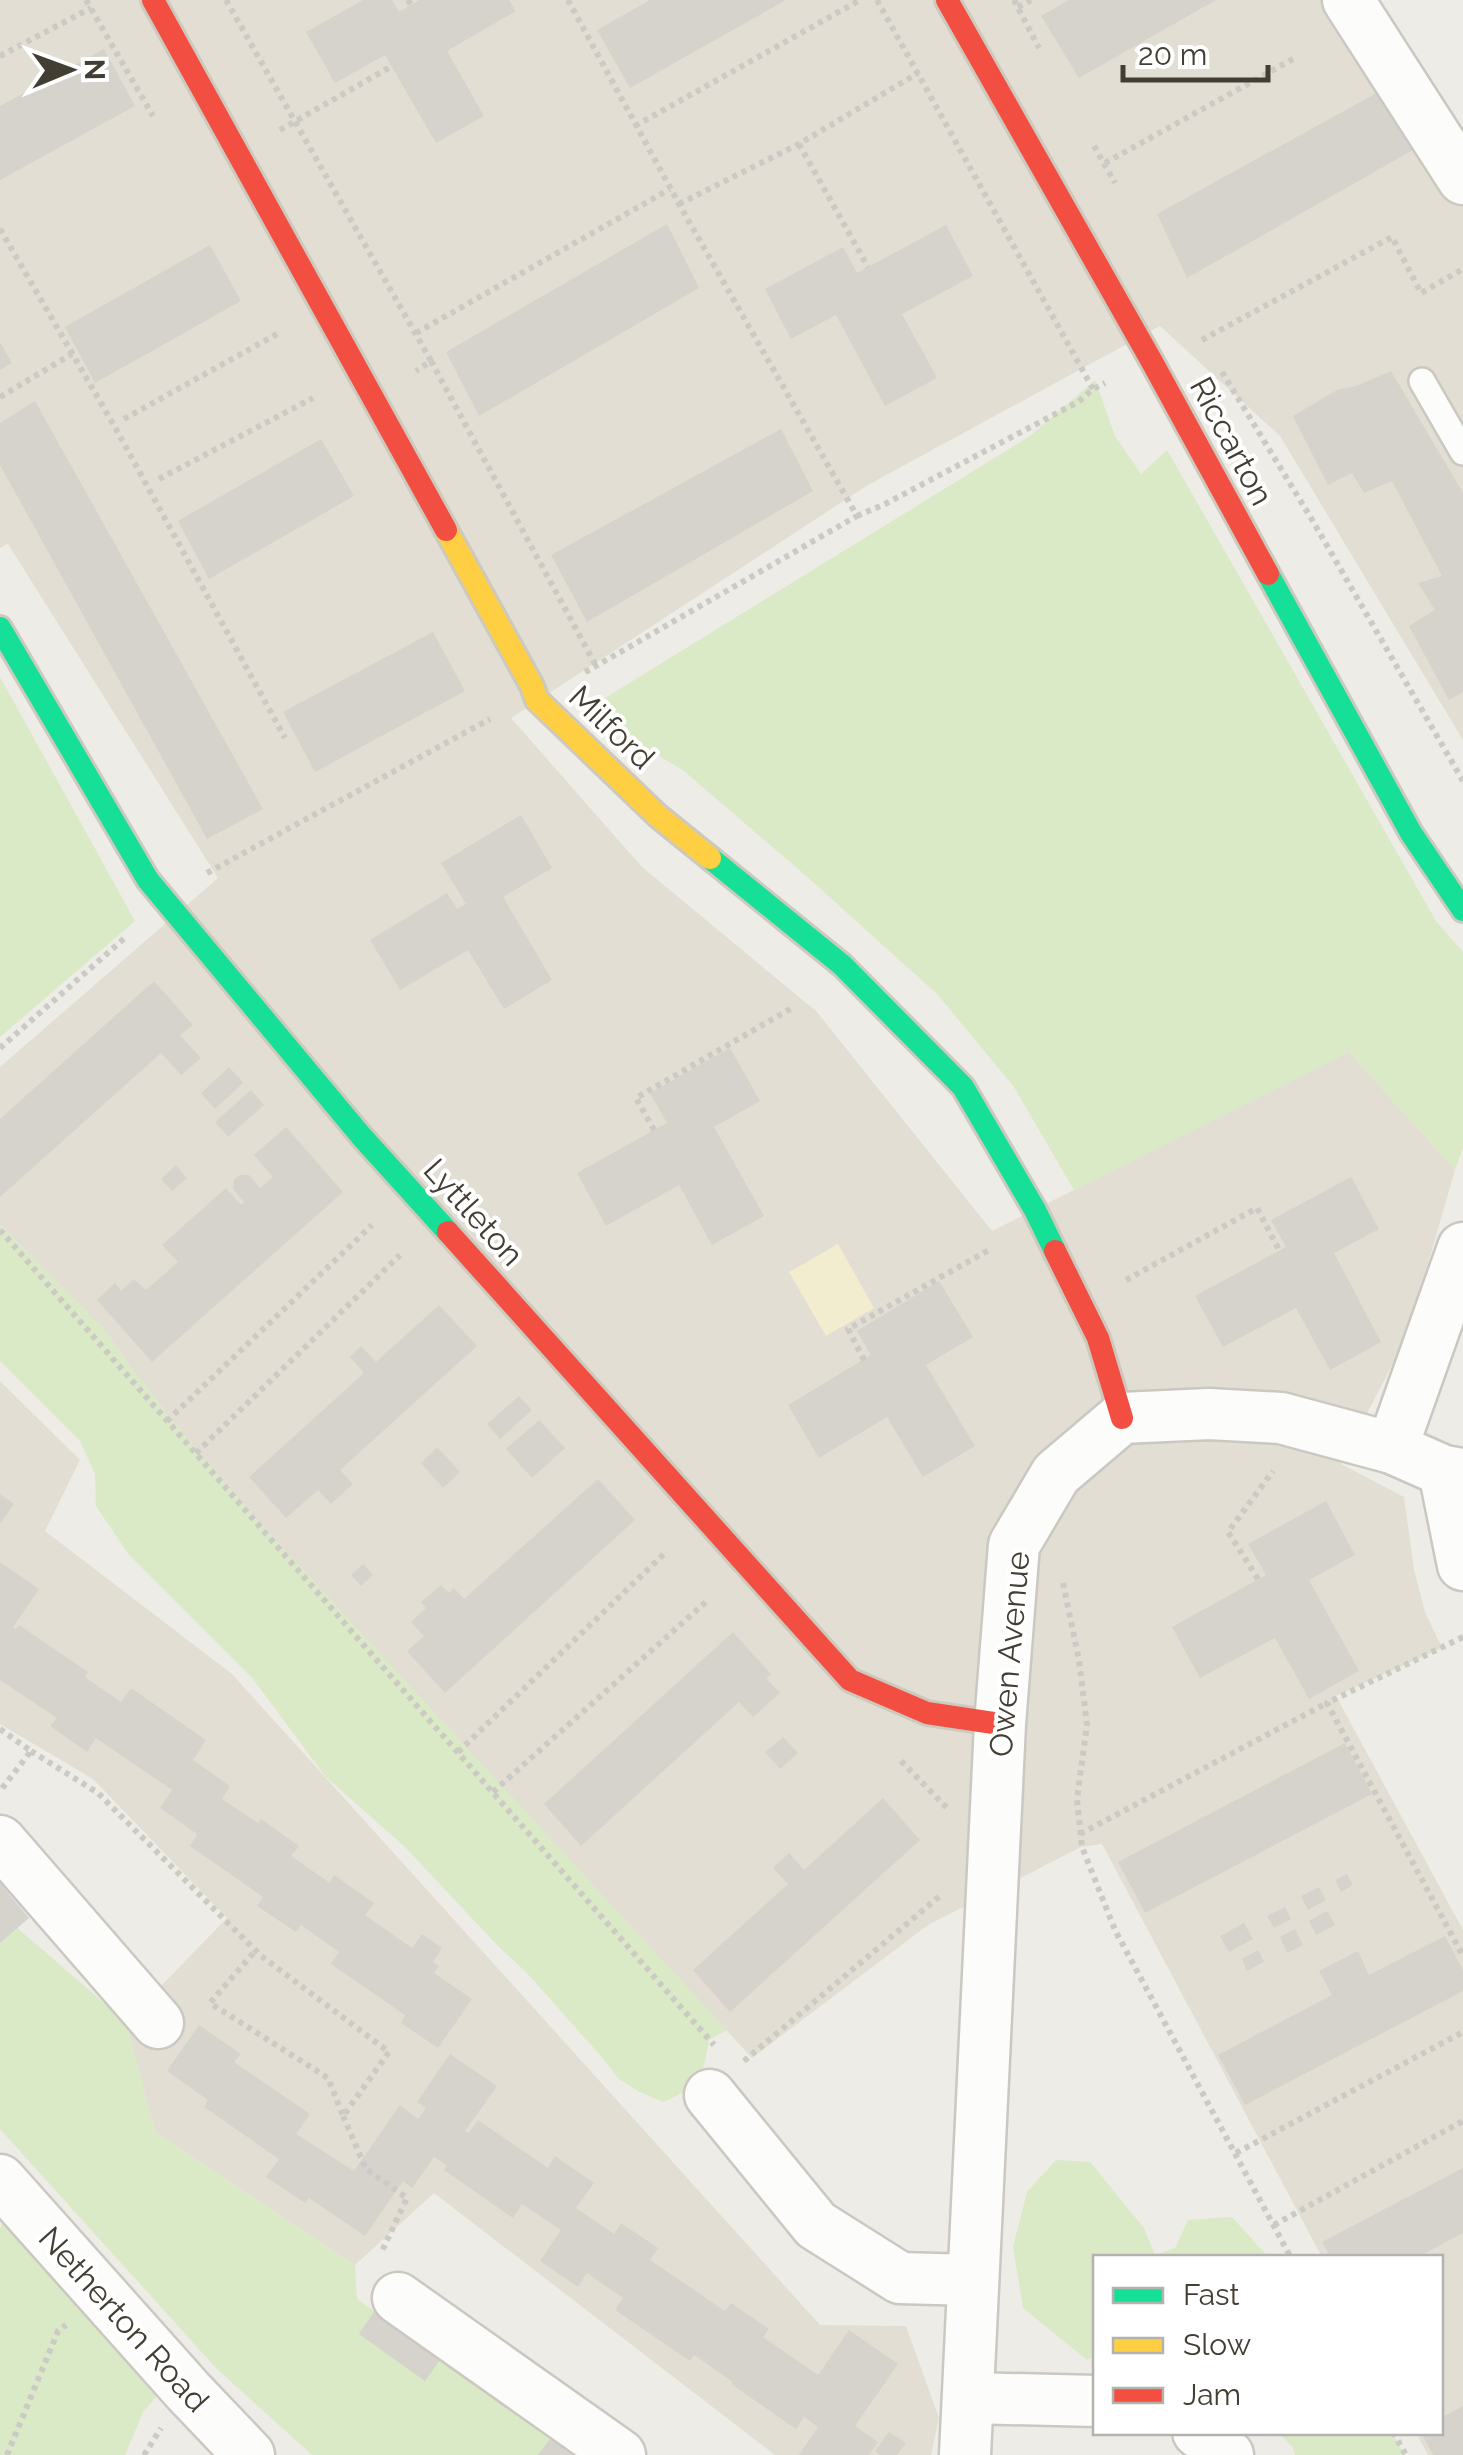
<svg xmlns="http://www.w3.org/2000/svg" width="1463" height="2455" font-family="Raleway,sans-serif">
<style>
.residential{fill:#e2ded3}
.green{fill:#dae9c6}
.sand{fill:#f3edd0}
.building{fill:#d6d3cd}
.lines{fill:none;stroke-linecap:round;stroke-linejoin:round}
.lane-casing{stroke:#cbc8c2;stroke-width:30}
.street-casing{stroke:#cbc8c2;stroke-width:55}
.fast-casing{stroke:#cdc9bd;stroke-width:28}
.slow-casing{stroke:#cdc9bd;stroke-width:28}
.jam-casing{stroke:#cdc9bd;stroke-width:28}
.path{stroke:#cccac5;stroke-width:6;stroke-dasharray:5 5;stroke-linecap:butt}
.lane{stroke:#fcfcfb;stroke-width:25}
.street{stroke:#fcfcfb;stroke-width:50}
.fast{stroke:#16e098;stroke-width:22}
.slow{stroke:#ffcf43;stroke-width:22}
.jam{stroke:#f24e42;stroke-width:22}
.labels{text-anchor:middle;dominant-baseline:central;stroke-width:8;stroke-linejoin:round;paint-order:stroke}
.street-label{font-size:32px;fill:#433e34;stroke:#fff}
</style>
<rect width="100%" height="100%" fill="#eeece6"/>
<g class="residential">
<polygon points="0,0 1348,0 1463,179 1463,740 1280,436 1160,326 868,485 511,718 642,867 817,1012 992,1231 1349,1052 1455,1170 1407,1336 1341,1464 1404,1497 1414,1570 1425,1612 1442,1648 1336,1696 1463,1930 1463,2455 1428,2455 1416,2433 1440,2432 1440,2258 1322,2257 1102,1844 1081,1847 928,1925 752,2058 279,1544 200,1455 134,1372 106,1332 0,1225 0,1067 218,878 8,544 0,548"/>
<polygon points="0,1381 80,1460 45,1531 232,1674 820,2325 906,2326 939,2418 931,2455 775,2455 434,2193 355,2265 155,2132 126,2022 227,1918 93,1779 0,1724"/>
</g>
<g class="green">
<polygon points="1095,380 1115,436 1141,474 1167,450 1436,921 1463,952 1463,1148 1455,1170 1349,1052 1074,1190 1014,1087 937,994 804,874 684,771 628,737 589,708 1030,436"/>
<polygon points="0,677 135,921 0,1037"/>
<path d="M0,1225L106,1332L134,1372L200,1455L279,1544L727,2030L709,2040C702,2080 701,2085 663,2102L638,2091L619,2079L600,2055L526,1972L498,1946L405,1847L325,1776L253,1679L129,1555L96,1506L95,1474L80,1441L0,1361Z"/>
<polygon points="0,1913 126,2022 155,2132 355,2265 357,2299 550,2437 544,2455 312,2455 216,2368 0,2129"/>
<polygon points="1056,2160 1090,2162 1144,2228 1155,2255 1175,2248 1188,2220 1232,2217 1268,2257 1096,2258 1095,2356 1087,2360 1023,2308 1013,2247 1027,2192"/>
<polygon points="8,2212 175,2375 143,2412 125,2455 0,2455 0,2228"/>
<polygon points="1279,2433 1392,2433 1405,2455 1295,2455 1293,2448"/>
</g>
<polygon class="sand" points="838,1244 874,1308 826,1336 789,1272"/>
<g class="building">
<polygon points="363,0 392,0 399,12 419,0 509,0 516,11 447,51 484,116 436,143 385,55 335,83 306,32"/>
<polygon points="650,0 786,0 630,88 597,30"/>
<polygon points="1069,0 1216,0 1079,78 1041,16"/>
<polygon points="104,49 135,106 0,180 0,106"/>
<polygon points="1382,90 1415,149 1187,278 1157,214"/>
<polygon points="667,224 699,288 479,416 446,352"/>
<polygon points="946,225 973,276 902,314 937,378 885,406 836,315 791,339 765,289 843,247 857,273"/>
<polygon points="210,245 241,301 95,383 65,327"/>
<polygon points="0,342 12,363 0,370"/>
<polygon points="1391,371 1463,493 1463,692 1449,700 1409,626 1435,610 1418,583 1442,576 1392,481 1364,493 1352,473 1328,485 1293,416 1337,390 1356,386"/>
<polygon points="35,401 263,809 207,839 0,465 0,423"/>
<polygon points="781,429 813,491 587,622 551,555"/>
<polygon points="321,439 354,496 209,579 178,521"/>
<polygon points="433,632 465,691 315,772 283,712"/>
<polygon points="521,815 552,868 503,897 552,980 504,1009 468,950 400,990 370,940 447,893 457,909 466,904 441,863"/>
<polygon points="154,981 193,1025 180,1035 201,1058 181,1075 161,1053 0,1197 0,1119"/>
<polygon points="730,1048 760,1101 714,1127 764,1216 712,1245 679,1185 606,1226 577,1173 667,1123 650,1093"/>
<polygon points="229,1067 243,1083 215,1109 201,1093"/>
<polygon points="251,1090 264,1105 228,1137 215,1122"/>
<polygon points="286,1127 343,1192 152,1362 97,1300 115,1283 121,1291 134,1279 146,1290 178,1262 162,1245 226,1188 241,1205 244,1202 233,1189 234,1180 240,1175 249,1175 260,1188 273,1177 254,1155"/>
<polygon points="176,1165 187,1178 172,1191 161,1179"/>
<polygon points="1351,1177 1379,1229 1334,1253 1381,1342 1330,1370 1296,1308 1223,1347 1195,1296 1286,1247 1271,1220"/>
<polygon points="939,1281 973,1337 926,1365 975,1446 923,1477 887,1417 819,1458 788,1405 871,1355 857,1331"/>
<polygon points="439,1305 477,1346 340,1470 353,1484 331,1504 318,1490 286,1518 249,1477 364,1373 350,1357 361,1346 376,1362"/>
<polygon points="519,1396 532,1410 500,1439 487,1424"/>
<polygon points="539,1420 565,1448 532,1478 506,1449"/>
<polygon points="437,1447 460,1472 443,1488 421,1463"/>
<polygon points="598,1479 635,1520 445,1693 407,1651 424,1636 411,1622 426,1608 421,1602 441,1585 449,1593 454,1588 464,1599"/>
<polygon points="0,1494 14,1504 0,1524"/>
<polygon points="1326,1501 1355,1555 1309,1580 1359,1671 1309,1699 1275,1638 1200,1678 1172,1627 1266,1575 1248,1544"/>
<polygon points="0,1562 39,1589 13,1627 16,1629 19,1625 88,1672 85,1677 121,1702 131,1688 206,1740 193,1760 230,1786 222,1799 258,1823 261,1819 299,1846 291,1856 330,1883 334,1875 374,1903 365,1915 412,1948 422,1934 442,1948 433,1962 439,1966 434,1973 472,1999 438,2048 401,2023 405,2015 331,1964 339,1952 301,1925 296,1932 257,1906 263,1897 190,1846 197,1834 160,1808 172,1790 96,1738 87,1752 50,1726 57,1718 0,1680"/>
<polygon points="363,1564 373,1575 361,1586 351,1575"/>
<polygon points="733,1632 771,1674 766,1678 780,1693 753,1717 739,1702 581,1846 544,1804"/>
<polygon points="783,1737 798,1753 780,1769 765,1752"/>
<polygon points="1345,1743 1372,1794 1145,1913 1118,1862"/>
<polygon points="883,1798 920,1840 730,2012 693,1970 788,1884 773,1868 789,1853 804,1870"/>
<polygon points="1347,1874 1353,1885 1341,1892 1335,1880"/>
<polygon points="0,1883 29,1918 0,1943"/>
<polygon points="1319,1887 1326,1900 1308,1910 1301,1896"/>
<polygon points="1285,1907 1291,1919 1274,1928 1267,1916"/>
<polygon points="1327,1911 1335,1925 1316,1935 1309,1921"/>
<polygon points="1244,1923 1253,1939 1229,1952 1220,1936"/>
<polygon points="1295,1929 1303,1945 1287,1953 1280,1937"/>
<polygon points="1445,1936 1463,1970 1463,1991 1245,2105 1218,2055 1332,1995 1319,1971 1358,1951 1369,1975"/>
<polygon points="1258,1950 1264,1962 1247,1971 1242,1959"/>
<polygon points="199,2025 241,2054 234,2062 310,2114 296,2134 354,2171 400,2105 418,2119 426,2108 417,2102 450,2054 497,2086 465,2131 469,2133 478,2120 548,2168 555,2156 594,2183 576,2208 614,2234 621,2223 658,2248 650,2260 725,2311 731,2303 769,2329 763,2337 818,2375 849,2330 898,2364 855,2426 878,2442 869,2455 799,2455 818,2427 804,2417 796,2429 731,2384 733,2382 694,2355 690,2361 615,2310 623,2298 587,2273 578,2287 540,2261 561,2230 522,2204 513,2218 444,2170 447,2166 434,2157 412,2188 403,2181 365,2236 309,2198 305,2203 266,2177 279,2159 204,2107 208,2100 167,2071"/>
<polygon points="1463,2168 1463,2233 1416,2258 1331,2258 1322,2242"/>
<polygon points="382,2300 449,2347 425,2381 359,2334"/>
<polygon points="1463,2406 1463,2455 1433,2455 1421,2432 1440,2432 1440,2418"/>
<polygon points="558,2428 594,2455 538,2455"/>
<polygon points="889,2432 906,2443 897,2455 880,2455 875,2451"/>
</g>
<g class="lines">
<g class="lane-casing">
<polyline id="lane" points="1422,381 1463,452"/>
</g>
<g class="street-casing">
<g id="street">
<polyline points="1348,0 1463,179"/>
<polyline points="1392,1448 1463,1248"/>
<polyline points="1444,1471 1463,1565"/>
<polyline points="0,1841 158,2023"/>
<polyline points="710,2095 816,2225 900,2278 973,2280"/>
<polyline points="0,2180 189,2392 249,2455"/>
<polyline points="398,2298 620,2455"/>
<polyline points="969,2398 1096,2401"/>
<polyline points="1198,2432 1228,2455"/>
<polyline points="965,2455 1000,1724 1014,1545 1056,1474 1122,1418 1209,1414 1281,1418 1392,1448 1444,1471 1463,1474"/>
</g>
</g>
<g class="fast-casing">
<g id="fast">
<polyline points="1268,574 1411,833 1463,910"/>
<polyline points="0,628 148,880 362,1137 448,1232"/>
<polyline points="710,858 842,965 963,1087 1035,1210 1055,1251"/>
</g>
</g>
<g class="slow-casing">
<polyline id="slow" points="446,530 532,686 537,700 658,816 710,858"/>
</g>
<g class="jam-casing">
<g id="jam">
<polyline points="153,0 446,530"/>
<polyline points="947,0 1151,360 1268,574"/>
<polyline points="448,1232 850,1680 927,1713 1000,1724"/>
<polyline points="1055,1251 1098,1338 1122,1418"/>
</g>
</g>
<g class="path">
<polyline points="86,0 153,116"/>
<polyline points="226,0 431,361 416,371"/>
<polyline points="408,0 411,5"/>
<polyline points="568,0 679,204 857,516 582,674"/>
<polyline points="877,0 1093,389"/>
<polyline points="1014,0 1039,48"/>
<polyline points="1018,7 1031,0"/>
<polyline points="0,56 91,8"/>
<polyline points="635,126 860,0"/>
<polyline points="280,130 392,66"/>
<polyline points="799,144 868,267"/>
<polyline points="1094,146 1115,183"/>
<polyline points="1105,163 1293,59"/>
<polyline points="679,204 799,144 918,73"/>
<polyline points="0,229 116,429 285,738"/>
<polyline points="416,333 670,189"/>
<polyline points="1202,340 1392,237 1421,293 1463,269"/>
<polyline points="431,361 596,666"/>
<polyline points="1222,372 1311,518 1463,781"/>
<polyline points="0,397 72,354"/>
<polyline points="124,419 277,334"/>
<polyline points="159,479 313,398"/>
<polyline points="857,516 885,504 1078,402 1093,389 1105,383"/>
<polyline points="207,873 490,719"/>
<polyline points="0,1048 127,936"/>
<polyline points="654,1130 636,1098 792,1008"/>
<polyline points="0,1230 714,2045"/>
<polyline points="1126,1280 1257,1208 1279,1250"/>
<polyline points="864,1360 848,1329 989,1250"/>
<polyline points="167,1421 372,1225"/>
<polyline points="196,1453 400,1255"/>
<polyline points="1258,1579 1228,1532 1273,1471"/>
<polyline points="1063,1583 1079,1660 1087,1725 1077,1799 1082,1847 1115,1930 1291,2258"/>
<polyline points="1463,1637 1327,1703 1463,1956"/>
<polyline points="0,1729 31,1751 0,1791"/>
<polyline points="31,1751 98,1793 260,1955 389,2052 343,2116 328,2078 210,2003 255,1951"/>
<polyline points="458,1752 666,1552"/>
<polyline points="901,1761 948,1809"/>
<polyline points="493,1792 708,1600"/>
<polyline points="1080,1834 1327,1703"/>
<polyline points="744,2061 941,1895"/>
<polyline points="343,2116 366,2169 407,2198 381,2253"/>
<polyline points="1236,2153 1463,2032"/>
<polyline points="1274,2225 1463,2121"/>
<polyline points="1393,2432 1406,2455"/>
<polyline points="7,2455 58,2331 66,2325"/>
<polyline points="144,2455 161,2428"/>
</g>
<use href="#lane" class="lane"/>
<use href="#street" class="street"/>
<use href="#fast" class="fast"/>
<use href="#slow" class="slow"/>
<use href="#jam" class="jam"/>
</g>
<g class="labels">
<g class="street-label">
<text transform="translate(1232 441) rotate(62)">Riccarton</text>
<text transform="translate(612 727) rotate(44)">Milford</text>
<text transform="translate(474 1212) rotate(48)">Lyttleton</text>
<text transform="translate(1009 1654) rotate(-85)">Owen Avenue</text>
<text transform="translate(124 2319) rotate(48)">Netherton Road</text>
</g>
</g>
<rect x="1093" y="2255" width="350" height="180" fill="#ffffff" stroke="#b4b2ae" stroke-width="2.5"/>
<rect x="1113" y="2288" width="50" height="15" fill="#16e098" stroke="#b4b2ae" stroke-width="2.5"/>
<text x="1183" y="2305" font-size="30" fill="#433e34">Fast</text>
<rect x="1113" y="2338" width="50" height="15" fill="#ffcf43" stroke="#b4b2ae" stroke-width="2.5"/>
<text x="1183" y="2355" font-size="30" fill="#433e34">Slow</text>
<rect x="1113" y="2388" width="50" height="15" fill="#f24e42" stroke="#b4b2ae" stroke-width="2.5"/>
<text x="1183" y="2405" font-size="30" fill="#433e34">Jam</text>
<g transform="translate(70 70) rotate(89)" stroke="#ffffff" stroke-width="8" paint-order="stroke">
<path d="M0-8L18 38L0 25L-18 38Z" fill="#433e34"/>
<text y="-15" font-size="28" font-weight="bold" text-anchor="middle" fill="#433e34">N</text>
</g>
<path d="M1123 65v15h145v-15" fill="none" stroke="#433e34" stroke-width="5"/>
<text x="1138" y="65" font-size="30" fill="#433e34" stroke="#ffffff" stroke-width="8" paint-order="stroke">20 m</text>
</svg>
